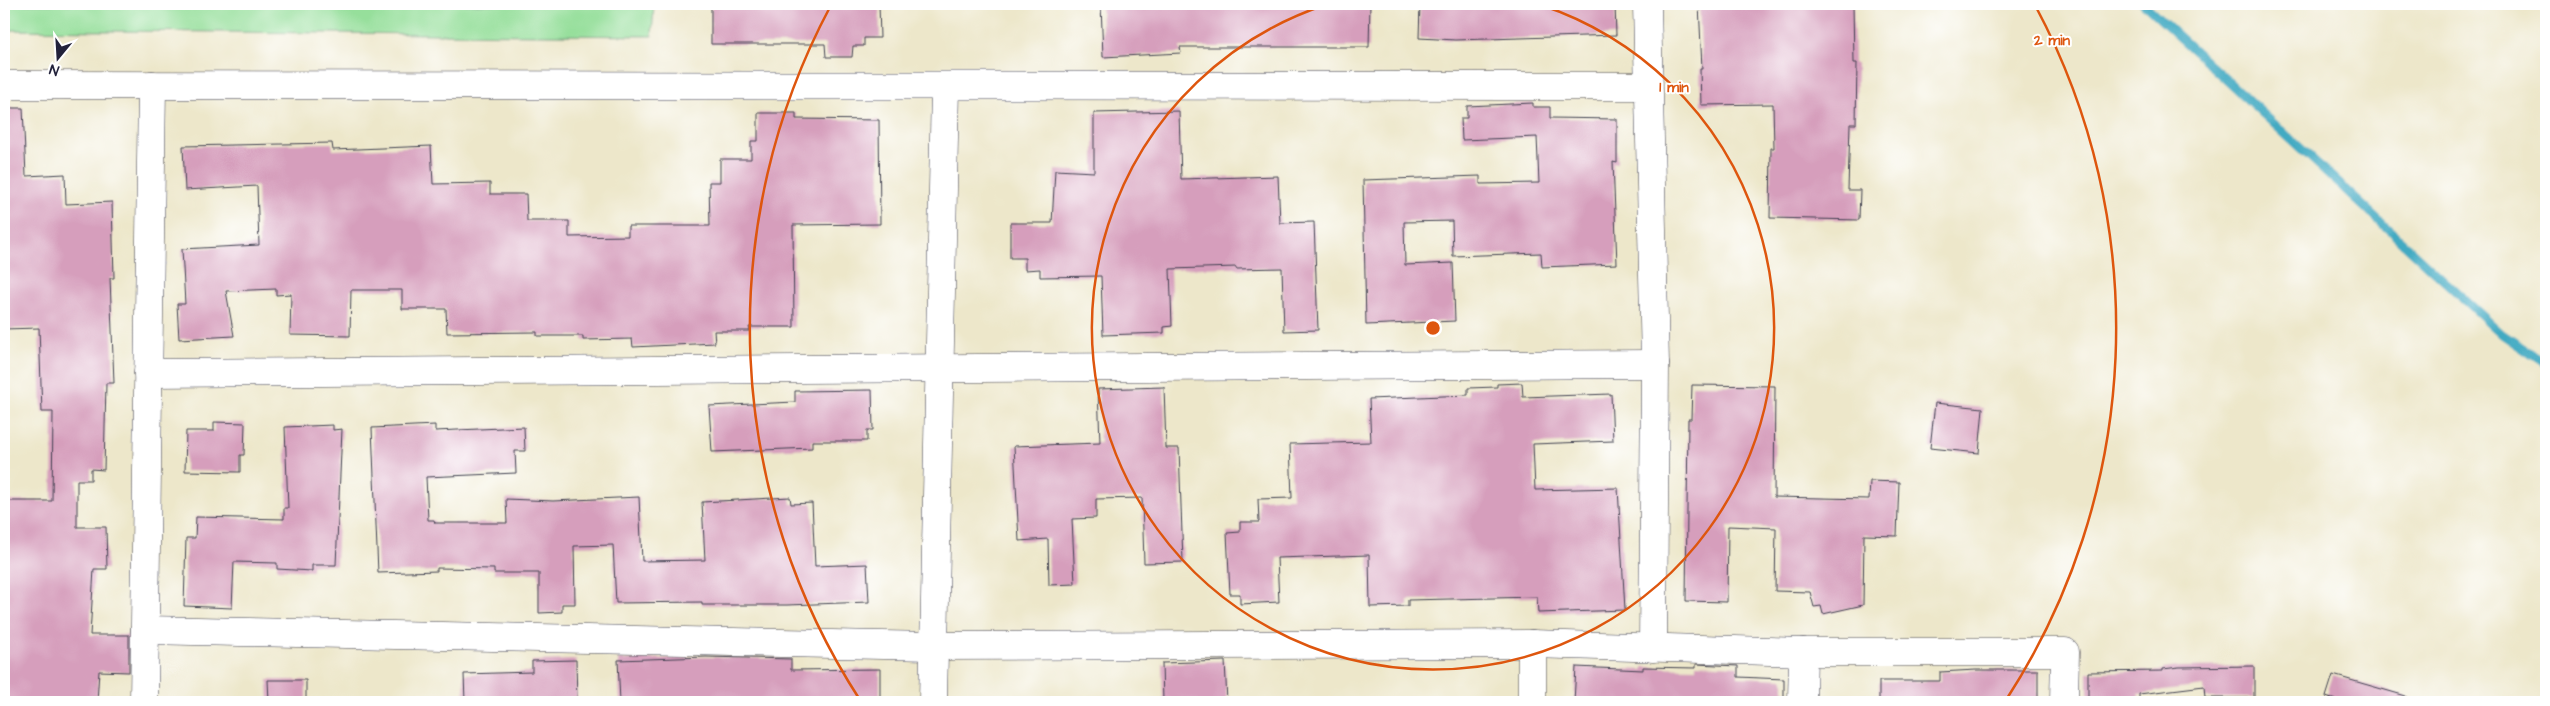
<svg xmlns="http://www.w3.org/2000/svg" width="2550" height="706" font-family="'Architects Daughter',sans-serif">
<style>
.green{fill:#96df9b;stroke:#5c806b}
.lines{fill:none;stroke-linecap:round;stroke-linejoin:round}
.stream{stroke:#42aac2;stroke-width:9}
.building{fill:#d69ebc}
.minor-casing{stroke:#404050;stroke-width:29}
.minor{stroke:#fff;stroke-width:28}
.ring{fill:none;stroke:#de560e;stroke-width:2.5}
.centre{fill:#de560e;stroke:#fff;stroke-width:2.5}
.ring-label{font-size:15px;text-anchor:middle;font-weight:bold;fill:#de560e;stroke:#fff;stroke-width:4;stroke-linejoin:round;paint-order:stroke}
</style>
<rect width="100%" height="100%" fill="#fff"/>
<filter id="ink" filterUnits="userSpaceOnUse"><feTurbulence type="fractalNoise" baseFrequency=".02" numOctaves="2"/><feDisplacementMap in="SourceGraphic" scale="10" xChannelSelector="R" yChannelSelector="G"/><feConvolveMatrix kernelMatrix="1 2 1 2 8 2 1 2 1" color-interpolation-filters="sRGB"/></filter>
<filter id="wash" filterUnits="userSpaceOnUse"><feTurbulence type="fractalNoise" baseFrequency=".0096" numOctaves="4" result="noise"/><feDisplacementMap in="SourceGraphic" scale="20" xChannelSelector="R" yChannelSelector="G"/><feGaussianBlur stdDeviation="1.12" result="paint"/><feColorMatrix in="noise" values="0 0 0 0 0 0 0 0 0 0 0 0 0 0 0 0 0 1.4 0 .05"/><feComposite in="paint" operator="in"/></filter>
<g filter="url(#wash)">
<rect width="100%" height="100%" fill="#ede7ca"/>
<polygon class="green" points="4,4 654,4 652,36 4,30"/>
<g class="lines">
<polyline class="stream" points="2144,4 2502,334 2546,364"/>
</g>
<g id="blocks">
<g class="building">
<polygon points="711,4 879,4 880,38 864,38 864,46 853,46 852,57 826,57 825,44 711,44"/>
<polygon points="1101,4 1370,4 1369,47 1180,47 1181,53 1103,57"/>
<polygon points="1420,4 1615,4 1616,35 1456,40 1419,38"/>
<polygon points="1699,4 1853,4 1854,63 1857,63 1856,124 1850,124 1848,190 1860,190 1859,220 1770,218 1771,148 1774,148 1773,104 1701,105 1700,69 1702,69"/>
<polygon points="1533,103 1533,107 1550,107 1550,118 1617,119 1617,163 1613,162 1617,264 1542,267 1541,253 1453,256 1452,221 1404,222 1405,265 1453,263 1455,321 1366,325 1363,180 1480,176 1480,184 1539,183 1537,137 1462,140 1461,118 1467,118 1467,106"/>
<polygon points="4,108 23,108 26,176 65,174 66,204 112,202 114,278 110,278 114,383 106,383 104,470 91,469 91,480 77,480 77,527 106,527 107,569 94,569 90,635 129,635 129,672 99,671 97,702 4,702 4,501 52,501 53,412 42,412 39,328 4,329"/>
<polygon points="1179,111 1181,179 1278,176 1280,223 1314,222 1318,330 1284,331 1282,268 1236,269 1236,267 1170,269 1172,326 1164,327 1164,333 1103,335 1101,276 1040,277 1040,269 1025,270 1025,258 1010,258 1010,223 1052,223 1055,170 1094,172 1094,113"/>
<polygon points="758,113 796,113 796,119 879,120 880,224 793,225 794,327 749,327 750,331 714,331 715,343 633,347 632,339 583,340 583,336 537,336 537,332 447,333 446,309 402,309 402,290 351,290 350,336 290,335 291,294 276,295 276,289 226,291 234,336 179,339 177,304 185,304 182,249 259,245 257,186 185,190 183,146 332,143 333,150 431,146 433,184 490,183 490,194 526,194 527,221 569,221 569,237 628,236 628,226 710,226 709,182 720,182 720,159 751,159 751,141 758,141"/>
<polygon points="1522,383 1523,397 1611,394 1613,441 1533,444 1535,490 1618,488 1625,610 1538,613 1537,597 1408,600 1408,606 1370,607 1369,555 1277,558 1279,602 1240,604 1240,594 1230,594 1227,533 1240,532 1240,522 1259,522 1258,499 1292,498 1290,444 1371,442 1369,399 1468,395 1468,388 1497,387 1497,384"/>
<polygon points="1692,385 1775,386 1774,497 1869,499 1870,481 1899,482 1897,536 1864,535 1863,605 1823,614 1821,606 1814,607 1810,592 1775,591 1776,528 1728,526 1727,602 1686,601 1688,419 1691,419"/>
<polygon points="1164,387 1166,448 1179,448 1183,562 1144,563 1142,498 1096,499 1096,518 1072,519 1075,584 1049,585 1048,539 1019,541 1014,446 1100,443 1098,389"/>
<polygon points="872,390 873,430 867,430 867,441 812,441 812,448 712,452 709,406 795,402 795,391"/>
<polygon points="1935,403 1983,408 1979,453 1930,448"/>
<polygon points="214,422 245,423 244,455 240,455 240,472 185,471 186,431 214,431"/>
<polygon points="333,425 333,430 342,429 336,565 312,565 312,571 277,569 277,563 234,562 232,608 184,606 186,538 195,538 196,517 284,519 284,508 288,508 285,427"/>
<polygon points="435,425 435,431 524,427 525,451 515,451 516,473 426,477 428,520 434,520 435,523 507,523 506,499 553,501 639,497 642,561 705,560 702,502 790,497 791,504 812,503 815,566 867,564 869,602 787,605 702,605 702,602 616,603 613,545 574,546 575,604 562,604 562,612 539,613 539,573 494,573 494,569 437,568 437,571 378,573 372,428"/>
<polygon points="706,657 791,659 791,670 880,669 880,702 620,702 618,660"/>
<polygon points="576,660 577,702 465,702 464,674 532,672 532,661"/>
<polygon points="1225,661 1227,702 1163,702 1162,663"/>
<polygon points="1696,664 1738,666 1738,677 1784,679 1784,702 1574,702 1576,667 1643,670 1643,667 1696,668"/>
<polygon points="2254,666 2254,698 2205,698 2204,686 2139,694 2139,702 2088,702 2088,672 2163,671 2163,669 2179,667"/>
<polygon points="1976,670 2038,670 2038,702 1879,702 1879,681 1940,681 1940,672"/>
<polygon points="2333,675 2406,696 2405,702 2342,702 2326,697"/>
<polygon points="268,680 306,680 306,702 269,702"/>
</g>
</g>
</g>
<g filter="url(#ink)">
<use href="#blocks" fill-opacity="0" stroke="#404050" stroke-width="1"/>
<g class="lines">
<g class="minor-casing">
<g id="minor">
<polyline points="1647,4 1655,364 1653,648"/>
<polyline points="4,85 1648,86"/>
<polyline points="148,373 1655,364"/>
<polyline points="145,630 933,646 1532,644 1803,652 2065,652 2064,702"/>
<polyline points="144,702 152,85"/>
<polyline points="933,702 945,86"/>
<polyline points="1532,702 1532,644"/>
<polyline points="1802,702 1803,652"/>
</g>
</g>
<use href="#minor" class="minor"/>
</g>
</g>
<g class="ring">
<path d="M1541 5A341 341 0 1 1 1325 5"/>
<path d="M860 700A683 683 0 0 1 830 7M2036 7A683 683 0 0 1 2006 700"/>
</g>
<circle cx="1433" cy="328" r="8" class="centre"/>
<g class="ring-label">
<text x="2052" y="45">2 min</text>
<text x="1674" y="92">1 min</text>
</g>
<rect width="2550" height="706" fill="none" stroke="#fff" stroke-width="20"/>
<g transform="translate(58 58) rotate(198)" stroke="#ffffff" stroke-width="4" paint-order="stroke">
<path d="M0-4L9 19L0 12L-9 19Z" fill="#22223b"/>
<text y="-8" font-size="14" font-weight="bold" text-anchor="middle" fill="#22223b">N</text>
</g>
</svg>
